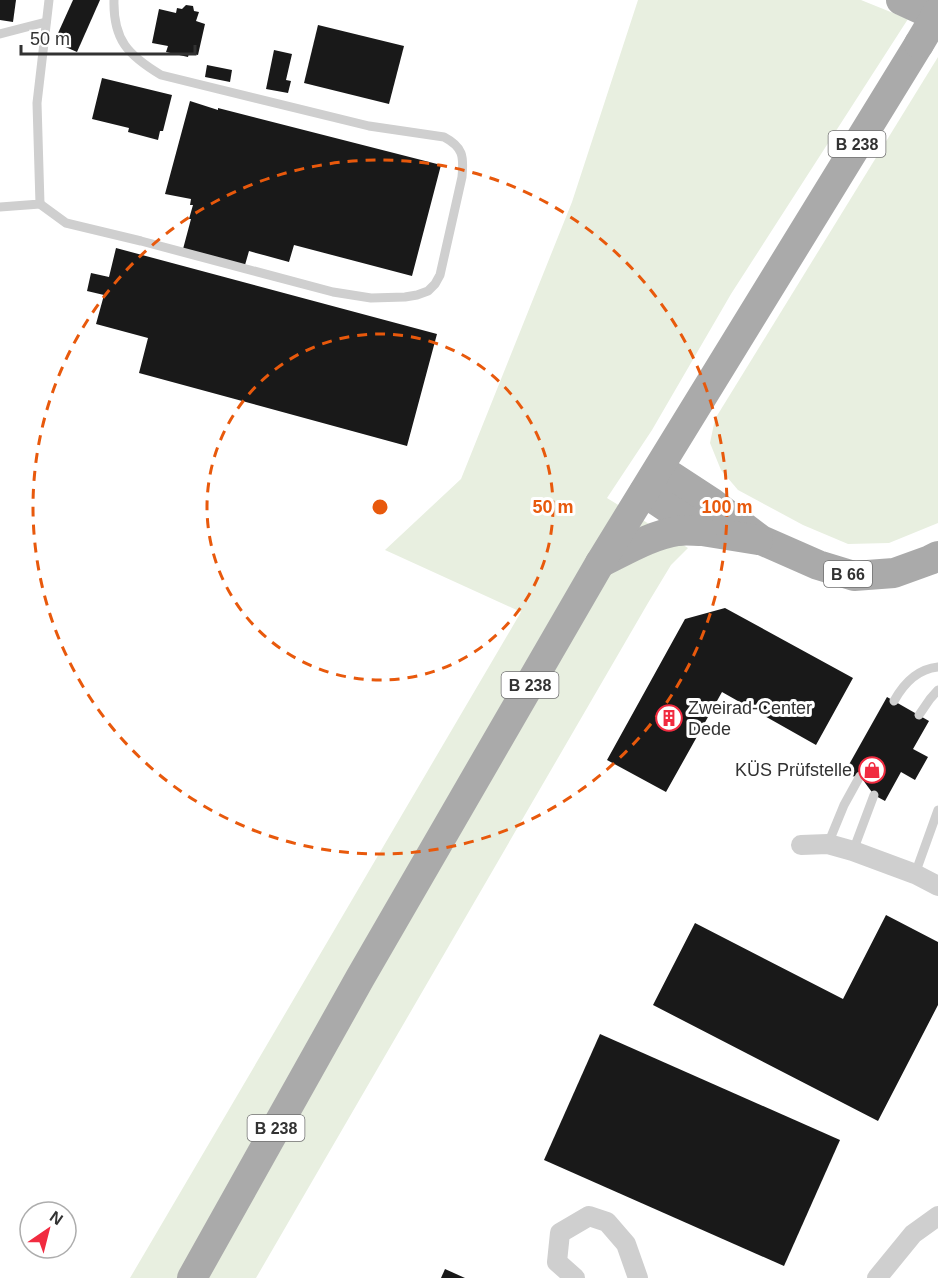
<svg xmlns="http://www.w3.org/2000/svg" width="938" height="1278" font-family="Arial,sans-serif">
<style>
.green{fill:#e8efe0}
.building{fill:#191919}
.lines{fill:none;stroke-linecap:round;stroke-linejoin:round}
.lane{stroke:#cfcfcf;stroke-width:9}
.street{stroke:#cfcfcf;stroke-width:20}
.primary{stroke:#aaa;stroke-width:30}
.primary-bridge{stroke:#aaa;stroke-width:30}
.ring{fill:none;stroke:#e8590c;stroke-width:3;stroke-dasharray:10 8}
.labels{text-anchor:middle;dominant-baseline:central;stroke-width:6;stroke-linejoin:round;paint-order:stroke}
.shield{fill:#fff;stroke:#707070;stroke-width:1.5}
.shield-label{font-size:16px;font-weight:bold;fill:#323232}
.poi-label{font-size:18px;fill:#323232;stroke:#fff;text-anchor:start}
.centre{fill:#e8590c;stroke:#fff;stroke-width:3}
.ring-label{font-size:18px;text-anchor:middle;font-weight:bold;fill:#e8590c;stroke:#fff;stroke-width:6;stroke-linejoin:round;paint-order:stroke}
</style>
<rect width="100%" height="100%" fill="#fff"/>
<g class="green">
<polygon points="638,0 861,0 908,19 731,294 652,430 607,498 688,548 671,565 648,603 256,1278 130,1278 521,612 385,550 461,479 572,202"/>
<polygon points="938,57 938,523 889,543 848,544 803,525 738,490 721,470 710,443 715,419"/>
</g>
<g class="building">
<polygon points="0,0 16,0 13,22 0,20"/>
<polygon points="73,0 100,0 77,52 54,42"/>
<polygon points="186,5 193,6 194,11 199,12 196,21 205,24 198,55 189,53 188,57 166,52 168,46 152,43 159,9 176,13 177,8 182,9"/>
<polygon points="318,25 404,46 389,104 304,83"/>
<polygon points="274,50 292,54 286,80 291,81 288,93 266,89"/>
<polygon points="207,65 232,70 230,82 205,77"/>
<polygon points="102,78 172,95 163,131 160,131 158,140 128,132 129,128 92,119"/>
<polygon points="190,101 218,110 218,108 441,165 412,276 294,245 289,262 249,251 245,265 183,249 191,219 189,219 193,205 190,205 191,199 165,194"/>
<polygon points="116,248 437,334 407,446 139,373 148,338 96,324 104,295 87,291 91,273 109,277"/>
<polygon points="725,608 853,678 816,745 722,692 666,792 607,760 685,619"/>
<polygon points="887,697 929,721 913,749 928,757 915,780 901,772 885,801 874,795 860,776 842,777"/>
<polygon points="886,915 938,942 938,1005 878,1121 653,1005 695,923 843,999"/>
<polygon points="600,1034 840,1140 784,1266 544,1160"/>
<polygon points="445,1269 465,1278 441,1278"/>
</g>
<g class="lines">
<g class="lane">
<polyline points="0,34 46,22"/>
<path d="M40,204L66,223L141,241L333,292L371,298L405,297L417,295L428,291L435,284L440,275L462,177C464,156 463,147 444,137L369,126L161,75C128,55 113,40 114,0"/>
<polyline points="0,207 40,204 37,103 49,0"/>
<path d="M894,701C904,683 917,669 938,667"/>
<polyline points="919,715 930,699 938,690"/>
<polyline points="828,844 844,805 860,776"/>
<polyline points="853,851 874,795"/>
<polyline points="915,874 938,810"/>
</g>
<g class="street">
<polyline points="801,845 828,844 853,851 915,874 938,886"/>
<polyline points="575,1278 557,1262 560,1233 589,1216 607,1222 626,1244 638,1278"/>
<polyline points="877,1278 913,1234 938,1216"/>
</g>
<g class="primary">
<polyline points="901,0 938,17"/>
<polyline points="659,468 711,502 761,540 818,565 854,576 894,573 930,560 938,556"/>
<polyline points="644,492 702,531 758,540"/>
<path d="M600,563C625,551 651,535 678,531C686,530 694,531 702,531"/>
<polyline points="192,1278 360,978 600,563 919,44"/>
</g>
<polyline class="primary-bridge" points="919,44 938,12"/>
</g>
<g class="ring">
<circle cx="380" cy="507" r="173"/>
<circle cx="380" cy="507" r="347"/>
</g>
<defs>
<g id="building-ring" transform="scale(1.35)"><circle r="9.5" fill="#fff" stroke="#f12b40" stroke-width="1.5"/><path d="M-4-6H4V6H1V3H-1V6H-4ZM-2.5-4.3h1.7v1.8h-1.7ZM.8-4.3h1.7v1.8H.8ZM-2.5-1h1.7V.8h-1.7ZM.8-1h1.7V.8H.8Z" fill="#f12b40"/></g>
<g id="shop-ring" transform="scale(1.35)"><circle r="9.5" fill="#fff" stroke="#f12b40" stroke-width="1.5"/><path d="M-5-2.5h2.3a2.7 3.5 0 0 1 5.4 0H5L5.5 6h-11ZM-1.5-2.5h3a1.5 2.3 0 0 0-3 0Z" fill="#f12b40"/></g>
</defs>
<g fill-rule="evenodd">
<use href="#building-ring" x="669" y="718"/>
<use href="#shop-ring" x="872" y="770"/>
</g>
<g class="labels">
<g class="shield">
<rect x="828.5" y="131" width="57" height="26" rx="4.5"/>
<rect x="824" y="561" width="48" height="26" rx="4.5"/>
<rect x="501.5" y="672" width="57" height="26" rx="4.5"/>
<rect x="247.5" y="1115" width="57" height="26" rx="4.5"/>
</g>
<g class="shield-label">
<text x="857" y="144">B 238</text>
<text x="848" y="574">B 66</text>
<text x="530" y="685">B 238</text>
<text x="276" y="1128">B 238</text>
</g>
<g class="poi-label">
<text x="688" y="708">Zweirad-Center<tspan x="688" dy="21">Dede</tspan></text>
<text x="852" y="770" text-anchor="end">KÜS Prüfstelle</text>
</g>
</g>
<circle cx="380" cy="507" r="9" class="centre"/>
<g class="ring-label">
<text x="553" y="513">50 m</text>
<text x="727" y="513">100 m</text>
</g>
<g transform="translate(48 1230) rotate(35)"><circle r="28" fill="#ffffff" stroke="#adadad" stroke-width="1.5"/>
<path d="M0-4.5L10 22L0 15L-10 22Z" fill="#f12b40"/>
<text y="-9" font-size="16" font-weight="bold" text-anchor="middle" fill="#323232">N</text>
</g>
<path d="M21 45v9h174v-9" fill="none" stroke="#323232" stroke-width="3"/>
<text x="30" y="45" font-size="18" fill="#323232" stroke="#ffffff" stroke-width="4.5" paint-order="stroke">50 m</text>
</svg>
